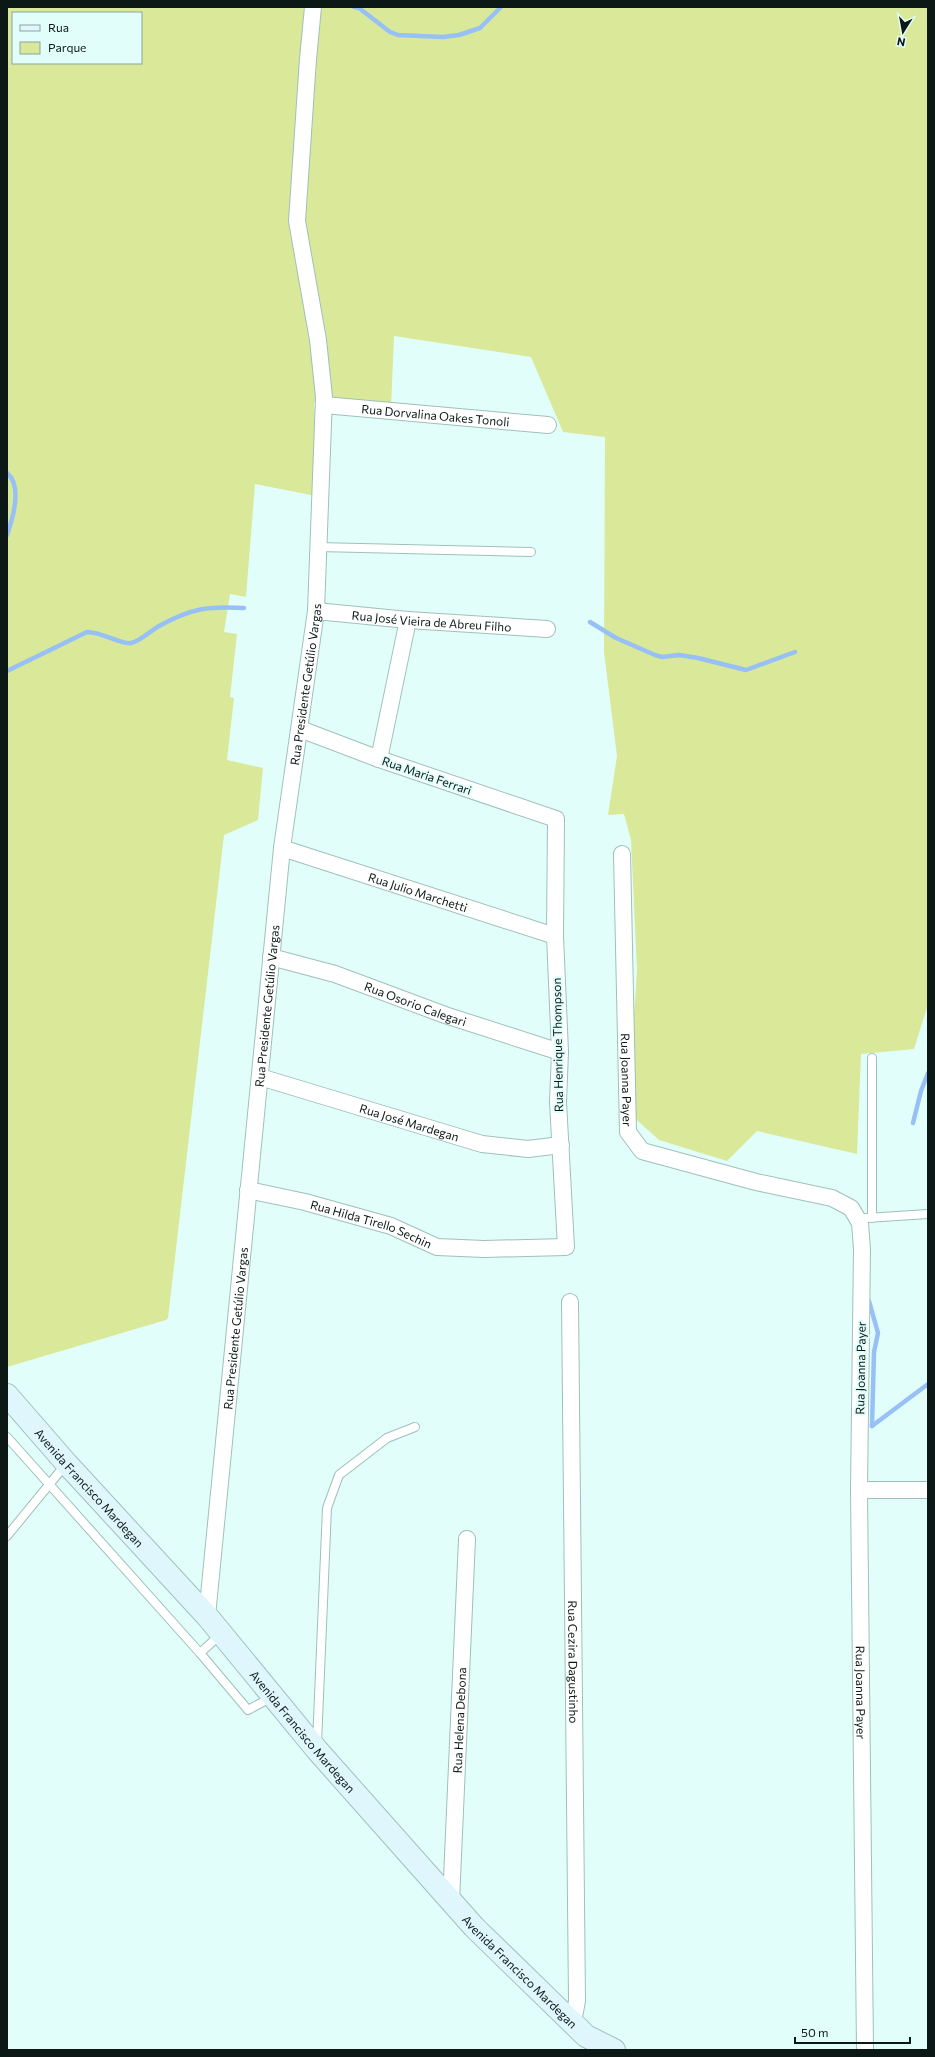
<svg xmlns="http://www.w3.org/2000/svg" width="935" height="2057" font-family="Commissioner,sans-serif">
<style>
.green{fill:#dae899;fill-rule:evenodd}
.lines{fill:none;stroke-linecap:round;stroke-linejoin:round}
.stream{stroke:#96c0f6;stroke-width:4.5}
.service-casing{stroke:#9ec0bb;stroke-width:10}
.minor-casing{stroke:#9ec0bb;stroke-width:18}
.secondary-casing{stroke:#9ec0bb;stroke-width:24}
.service{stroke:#fff;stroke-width:8}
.minor{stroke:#fff;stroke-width:16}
.secondary{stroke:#e0f6fd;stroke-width:22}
.labels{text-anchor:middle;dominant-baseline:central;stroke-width:4;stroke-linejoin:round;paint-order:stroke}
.street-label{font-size:12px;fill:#0b1816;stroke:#e2fefa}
</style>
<rect width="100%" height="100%" fill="#e2fefa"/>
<path class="green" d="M7,7H928V1004L914,1049L861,1054L857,1154L757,1131L727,1161L659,1140L628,1112L637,970L631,840L624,814L608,815L617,756L604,652L605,437L563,432L531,357L394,336L391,408L314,402L316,496L255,484L246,597L230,594L224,632L237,634L230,697L234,698L227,760L263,768L258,820L224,835L168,1318L166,1320L7,1367ZM13,13H141V63H13Z"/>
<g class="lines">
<g class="stream">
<polyline points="354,7 359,8 390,32 398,35 443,37 459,35 480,28 501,7"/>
<path d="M7,473C23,486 13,518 7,535"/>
<polyline points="590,622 616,638 655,655 662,657 679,655 698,658 746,670 795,652"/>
<path d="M7,671L87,632C102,632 122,645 131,643C141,641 150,631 159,626C192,608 208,606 244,608"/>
<polyline points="913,1123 921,1091 928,1073"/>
<polyline points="869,1301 878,1333 874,1352 872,1426"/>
<polyline points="872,1426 928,1384"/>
</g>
<g class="service-casing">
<g id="service">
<polyline points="318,547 531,552"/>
<polyline points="866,1218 928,1214"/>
<polyline points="872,1218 872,1058"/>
<polyline points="7,1437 200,1653 248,1710 272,1697"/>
<polyline points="7,1536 66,1464"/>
<polyline points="200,1653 221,1634"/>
<polyline points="317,1743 327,1508 339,1475 387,1438 415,1427"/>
</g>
</g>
<g class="minor-casing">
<g id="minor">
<path id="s1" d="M324,405L548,425"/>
<path id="s2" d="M316,611L408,620L547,629"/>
<polyline points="379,759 408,620"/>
<path id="s3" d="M282,848L555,936"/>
<path id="s4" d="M622,854L628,1132L642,1151L756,1182L832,1198L851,1208L860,1223L862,1249L859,1490L865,2050"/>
<path id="s5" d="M271,957L335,974L445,1015L560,1052"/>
<path id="s6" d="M260,1077L482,1144L528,1149L561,1145"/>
<path id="s7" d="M248,1190L305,1202L391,1226L437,1247L484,1249L566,1247L558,1102L560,1052L555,936L556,819L379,759L300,729"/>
<path id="s8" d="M570,1302L577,2001L573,2022"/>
<polyline points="859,1490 928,1490"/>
<path id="s9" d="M207,1616L282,848L316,611L324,397L318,340L297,221L308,59L313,7"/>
<path id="s10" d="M451,1901L467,1539"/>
</g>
</g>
<g class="secondary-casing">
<g id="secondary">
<path id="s11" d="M7,1395L67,1464L207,1616L317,1750L474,1927L586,2036L614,2050"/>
</g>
</g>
<use href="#service" class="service"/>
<use href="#minor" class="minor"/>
<use href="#secondary" class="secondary"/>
</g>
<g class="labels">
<g class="street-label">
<text stroke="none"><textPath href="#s1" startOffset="112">Rua Dorvalina Oakes Tonoli</textPath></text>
<text stroke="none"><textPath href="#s2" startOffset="116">Rua José Vieira de Abreu Filho</textPath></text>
<text stroke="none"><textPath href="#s9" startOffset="937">Rua Presidente Getúlio Vargas</textPath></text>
<text transform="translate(427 775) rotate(19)">Rua Maria Ferrari</text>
<text stroke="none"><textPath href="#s3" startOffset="143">Rua Julio Marchetti</textPath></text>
<text stroke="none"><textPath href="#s5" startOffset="152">Rua Osorio Calegari</textPath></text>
<text stroke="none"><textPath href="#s9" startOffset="613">Rua Presidente Getúlio Vargas</textPath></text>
<text transform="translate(557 1045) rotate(-91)">Rua Henrique Thompson</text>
<text stroke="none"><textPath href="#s4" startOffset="226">Rua Joanna Payer</textPath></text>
<text stroke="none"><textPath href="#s6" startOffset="156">Rua José Mardegan</textPath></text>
<text stroke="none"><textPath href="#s7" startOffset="128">Rua Hilda Tirello Sechin</textPath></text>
<text stroke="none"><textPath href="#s9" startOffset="289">Rua Presidente Getúlio Vargas</textPath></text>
<text transform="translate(860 1368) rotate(-89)">Rua Joanna Payer</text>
<text stroke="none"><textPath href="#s11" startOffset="124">Avenida Francisco Mardegan</textPath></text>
<text stroke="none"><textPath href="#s8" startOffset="360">Rua Cezira Dagustinho</textPath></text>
<text stroke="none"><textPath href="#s4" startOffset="1006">Rua Joanna Payer</textPath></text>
<text stroke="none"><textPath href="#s10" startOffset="181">Rua Helena Debona</textPath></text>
<text stroke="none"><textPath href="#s11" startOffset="448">Avenida Francisco Mardegan</textPath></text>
<text stroke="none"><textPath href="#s11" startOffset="772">Avenida Francisco Mardegan</textPath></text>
</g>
</g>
<rect width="935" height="2057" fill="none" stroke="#0b1816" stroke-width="16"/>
<rect x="12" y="12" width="130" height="52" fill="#e2fefa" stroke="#8ca29f"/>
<rect x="20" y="25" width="20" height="6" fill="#e0f6fd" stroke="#8ca29f"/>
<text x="48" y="32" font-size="12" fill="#0b1816">Rua</text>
<rect x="20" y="42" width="20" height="12" fill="#dae899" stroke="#8ca29f"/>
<text x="48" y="52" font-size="12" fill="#0b1816">Parque</text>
<g transform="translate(903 32) rotate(191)" stroke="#e2fefa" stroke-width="3" paint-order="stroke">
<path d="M0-3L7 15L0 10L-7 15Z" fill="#0b1816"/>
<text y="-6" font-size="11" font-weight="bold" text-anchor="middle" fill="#0b1816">N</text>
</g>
<path d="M795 2037v6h115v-6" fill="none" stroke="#0b1816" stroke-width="2"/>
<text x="801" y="2037" font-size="12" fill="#0b1816" stroke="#e2fefa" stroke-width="3" paint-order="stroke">50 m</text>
</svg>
